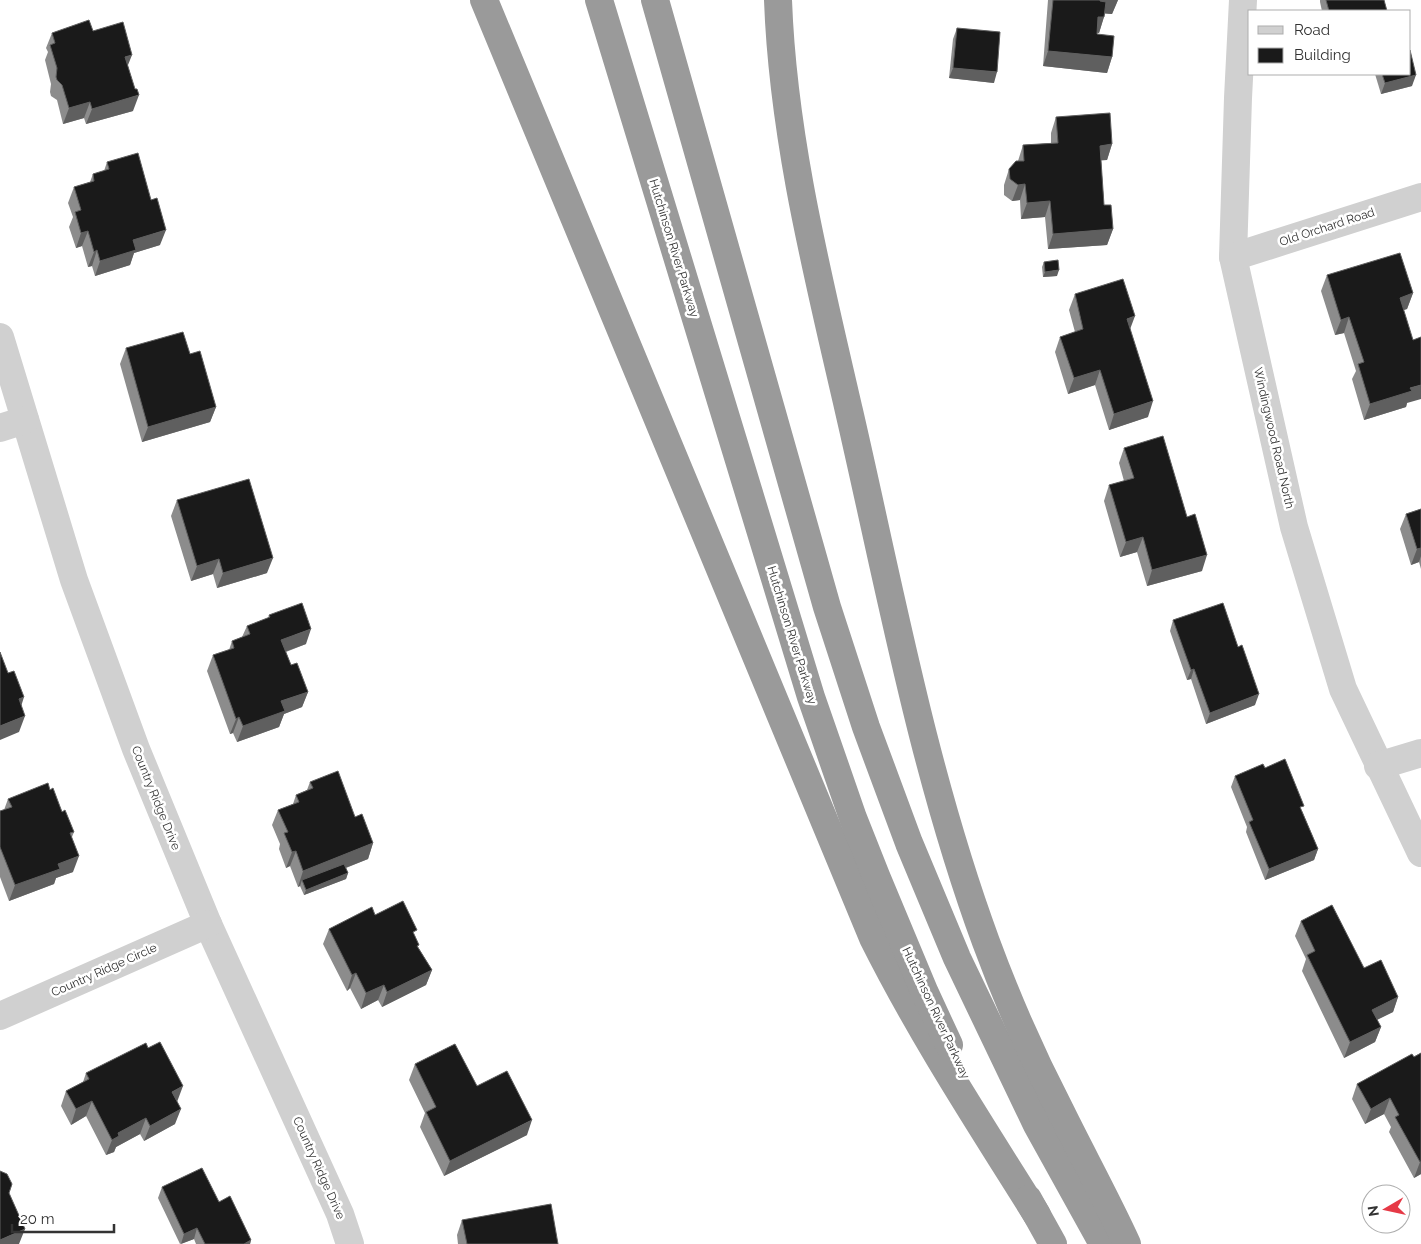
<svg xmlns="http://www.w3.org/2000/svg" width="1421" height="1244" font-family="Raleway,sans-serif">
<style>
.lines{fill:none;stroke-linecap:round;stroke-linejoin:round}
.street{stroke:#d0d0d0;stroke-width:28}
.highway{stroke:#9a9a9a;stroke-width:28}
.wall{fill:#8c8c8c}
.shaded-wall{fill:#5f5f5f}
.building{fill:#1a1a1a;stroke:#5f5f5f}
.labels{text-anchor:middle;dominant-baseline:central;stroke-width:5;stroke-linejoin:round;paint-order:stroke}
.street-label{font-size:12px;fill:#333;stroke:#fff}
</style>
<rect width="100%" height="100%" fill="#fff"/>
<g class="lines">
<g class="street">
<polyline points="1243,0 1238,98 1233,257 1294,527 1343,689 1421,853"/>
<polyline points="1233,257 1421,197"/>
<polyline points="0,337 74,580 136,749 208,924 340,1214 350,1244"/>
<polyline points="0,428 25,420"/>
<polyline points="1378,766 1421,753"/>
<polyline points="0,1016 208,924"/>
</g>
<g class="highway">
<path d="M484,0L873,938C921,1034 980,1124 1037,1215"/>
<polyline points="599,0 811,697 853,818 876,876 924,991 949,1045"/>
<polyline points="655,0 827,607 866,727 909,843 957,958 1037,1125 1103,1244"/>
<path d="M778,0C783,139 818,276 849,411C890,589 923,771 986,942C1007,999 1032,1056 1060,1110C1082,1155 1106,1198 1127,1244"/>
<polyline points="1028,1199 1053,1244"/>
</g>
</g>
<g class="wall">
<polygon points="1048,0 1118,0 1112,14 1105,13 1099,33 1097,32 1097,34 1112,57 1107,73 1043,66"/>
<polygon points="1320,0 1384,0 1387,11 1322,11 1320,2"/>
<polygon points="957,28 994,83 949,78 953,39"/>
<polygon points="93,31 128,66 133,111 86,124 84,118 63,124 57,100 51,96 50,92 51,84 45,60 48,52 46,48 52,33"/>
<polygon points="1375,74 1410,74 1412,86 1381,94"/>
<polygon points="1056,117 1112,144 1107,160 1101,160 1104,205 1113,229 1107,245 1048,249 1045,217 1021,219 1020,200 1012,201 1004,195 1004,185 1009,169 1018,161 1023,145 1051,143 1051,133"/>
<polygon points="107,162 160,245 134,253 130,265 95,276 92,266 88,267 82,246 76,248 69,227 73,217 68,203 74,187 90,182 93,174 104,171"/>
<polygon points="1044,262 1057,276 1043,277 1042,267"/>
<polygon points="1327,275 1413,293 1407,309 1403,310 1407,403 1406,407 1364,420 1352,379 1356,371 1344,333 1335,335 1321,291"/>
<polygon points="1075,294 1130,329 1148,417 1109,430 1095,385 1068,394 1055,352 1060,337 1075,332 1069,310"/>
<polygon points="126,348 190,354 216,407 210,422 142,442 120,364"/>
<polygon points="1124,448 1202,571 1147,586 1137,552 1120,557 1104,501 1109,485 1124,481 1119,463"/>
<polygon points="177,500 267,573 217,588 213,574 191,581 171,516"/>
<polygon points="1421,509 1421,569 1419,562 1411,565 1400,529 1406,514"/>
<polygon points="269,615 306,644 286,652 291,665 308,692 302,707 284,714 279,727 237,742 233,733 230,734 207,671 213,655 229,650 232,641 242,637 247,626 268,618"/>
<polygon points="1173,620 1238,647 1255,705 1206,724 1191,679 1187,680 1170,631"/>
<polygon points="1265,768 1302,811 1318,849 1314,860 1265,880 1246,832 1247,827 1231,787 1235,776"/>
<polygon points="310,782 355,817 373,843 368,859 346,868 348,873 346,879 304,895 300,886 298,887 290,866 286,868 279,849 280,844 272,825 278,810 293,804 296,795 307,790"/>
<polygon points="50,790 74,832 72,837 73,872 56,878 54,884 9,901 0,877 0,811 4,810 8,799"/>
<polygon points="375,915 415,936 418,947 432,970 426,985 382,1007 378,1000 361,1009 350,988 347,991 323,944 329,929"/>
<polygon points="1301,921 1364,968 1398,997 1393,1012 1377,1020 1381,1027 1375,1042 1344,1058 1302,971 1306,959 1295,936"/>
<polygon points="1421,1053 1421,1174 1414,1178 1389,1132 1391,1127 1384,1114 1365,1124 1352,1099 1357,1084"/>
<polygon points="415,1064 477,1086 527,1135 444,1176 420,1127 425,1113 409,1080"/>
<polygon points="86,1073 177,1102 175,1124 144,1141 140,1134 116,1147 114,1152 106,1155 86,1116 71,1125 61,1106 66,1091 83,1082"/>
<polygon points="162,1187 219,1202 251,1240 250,1244 196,1244 194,1239 180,1244 158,1198"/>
<polygon points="462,1220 558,1244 458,1244 457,1235"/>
</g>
<g class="shaded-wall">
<polygon points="1099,0 1118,0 1112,14 1095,13"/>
<polygon points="1098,17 1104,17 1099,33 1093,32"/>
<polygon points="1048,51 1112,57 1107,73 1043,66"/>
<polygon points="132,55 126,70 125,57"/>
<polygon points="953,68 997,72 994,83 949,78"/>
<polygon points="1416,75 1412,86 1381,94 1385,83"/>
<polygon points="139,95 133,111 86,124 92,109"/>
<polygon points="90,102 84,118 63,124 69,108"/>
<polygon points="1112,144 1107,160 1094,161 1100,146"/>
<polygon points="1025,184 1020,200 1012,201 1018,185"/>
<polygon points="1050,201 1045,217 1021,219 1027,203"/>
<polygon points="1113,229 1107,245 1048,249 1053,234"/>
<polygon points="166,230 160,245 134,253 130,265 95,276 100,261 133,240"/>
<polygon points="88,231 82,246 76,248 81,233"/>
<polygon points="97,250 92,266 88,267 94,252"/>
<polygon points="1059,270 1057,276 1043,277 1045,272"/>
<polygon points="1413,293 1407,309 1394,313 1400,298"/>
<polygon points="1135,316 1129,332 1127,319"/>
<polygon points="1349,317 1344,333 1335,335 1341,320"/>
<polygon points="1100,370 1095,385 1068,394 1074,378"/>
<polygon points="1421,385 1421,399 1407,403 1406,407 1364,420 1370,404 1410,388"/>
<polygon points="1153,401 1148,417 1109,430 1114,414"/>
<polygon points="216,407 210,422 142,442 148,427"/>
<polygon points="1143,537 1137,552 1120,557 1126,542"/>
<polygon points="1421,548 1421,556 1419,562 1411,565 1417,549"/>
<polygon points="1207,555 1202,571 1147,586 1152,570"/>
<polygon points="273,558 267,573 217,588 223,573"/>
<polygon points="219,559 213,574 191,581 197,566"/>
<polygon points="311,629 306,644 276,655 281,640"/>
<polygon points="1194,669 1191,679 1187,680 1191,670"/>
<polygon points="308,692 302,707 284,714 279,727 237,742 243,726 281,701"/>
<polygon points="1259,694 1255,705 1206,724 1210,713"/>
<polygon points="24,697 19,713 19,699"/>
<polygon points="25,716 19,732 0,740 0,726"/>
<polygon points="239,717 233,733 230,734 236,719"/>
<polygon points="373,843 368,859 304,884 302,880 300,886 298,887 303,871"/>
<polygon points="1318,849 1314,860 1265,880 1269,869"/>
<polygon points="296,851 290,866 286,868 292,852"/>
<polygon points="79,856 73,872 56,878 54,884 9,901 15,885 58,864"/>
<polygon points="348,873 346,879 304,895 306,890"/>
<polygon points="432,970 426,985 382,1007 387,992"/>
<polygon points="356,973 350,988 347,991 352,975"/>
<polygon points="384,985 378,1000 361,1009 366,993"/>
<polygon points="1398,997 1393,1012 1366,1025 1372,1010"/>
<polygon points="1381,1027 1375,1042 1344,1058 1350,1042"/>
<polygon points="183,1086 177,1102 172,1092"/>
<polygon points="1390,1098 1384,1114 1365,1124 1371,1109"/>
<polygon points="92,1101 86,1116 71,1125 76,1109"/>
<polygon points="181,1109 175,1124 144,1141 150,1126"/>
<polygon points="146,1118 140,1134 116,1147 114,1152 106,1155 112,1140 118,1133"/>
<polygon points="532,1120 527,1135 444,1176 450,1161"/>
<polygon points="1420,1162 1421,1162 1421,1174 1414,1178"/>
<polygon points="197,1228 194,1239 181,1244 184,1234"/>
<polygon points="25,1229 19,1244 0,1244 0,1240"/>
<polygon points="251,1240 250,1244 244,1244"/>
</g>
<g class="building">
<polygon points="1053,0 1100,0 1100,1 1106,2 1104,17 1098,17 1097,34 1114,36 1112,57 1048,51"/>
<polygon points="1326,0 1384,0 1387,11 1329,11"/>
<polygon points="89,20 93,31 123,22 132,55 125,57 135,89 137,89 139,95 92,109 90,102 69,108 62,85 57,80 56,77 57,68 50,45 55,43 52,33"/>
<polygon points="957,28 1000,32 997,72 953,68"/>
<polygon points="1410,50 1416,75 1385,83 1382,74 1410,74"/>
<polygon points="1110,113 1112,144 1100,146 1104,205 1111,205 1113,229 1053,234 1050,201 1027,203 1025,184 1018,185 1010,179 1009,169 1016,161 1024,161 1023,145 1058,143 1056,117"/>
<polygon points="138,153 151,200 157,198 166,230 133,240 136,250 100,261 97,250 94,252 88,231 81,233 75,212 81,210 74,187 94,181 93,174 109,169 107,162"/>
<polygon points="1400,253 1413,293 1400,298 1413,340 1421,337 1421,385 1410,388 1412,391 1370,404 1358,364 1364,362 1349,317 1341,320 1327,275"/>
<polygon points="1058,260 1059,270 1045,272 1044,262"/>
<polygon points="1123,279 1135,316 1127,319 1153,401 1114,414 1100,370 1074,378 1060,337 1083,329 1075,294"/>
<polygon points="183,332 190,354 200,351 216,407 148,427 126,348"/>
<polygon points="1163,436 1187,517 1195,514 1207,555 1152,570 1143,537 1126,542 1109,485 1134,478 1124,448"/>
<polygon points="249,479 273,558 223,573 219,559 197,566 177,500"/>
<polygon points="1421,509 1421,548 1417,549 1406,514"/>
<polygon points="302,603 311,629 281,640 291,665 297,663 308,692 281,701 285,711 243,726 239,717 236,719 213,655 234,648 232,641 250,634 247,626 270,617 269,615"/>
<polygon points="1223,603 1238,647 1242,645 1259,694 1210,713 1194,669 1191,670 1173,620"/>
<polygon points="0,652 8,673 14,671 24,697 19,699 25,716 0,726"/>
<polygon points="1285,759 1304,806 1300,807 1318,849 1269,869 1249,822 1253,820 1235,776 1263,764 1265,768"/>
<polygon points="338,771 355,817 362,814 373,843 303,871 296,851 292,852 284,833 288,832 278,810 299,802 296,795 313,788 310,782"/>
<polygon points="48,783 50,790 53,788 62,812 65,810 74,832 70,833 79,856 58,864 60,869 15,885 0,847 0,811 12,807 8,799"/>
<polygon points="344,864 348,873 306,890 302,880"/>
<polygon points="403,901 417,930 413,932 419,945 417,946 432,970 387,992 384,985 366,993 356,973 352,975 329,929 372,907 375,915"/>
<polygon points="1332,905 1364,968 1381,960 1398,997 1372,1010 1381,1027 1350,1042 1307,955 1315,951 1301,921"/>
<polygon points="160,1042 183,1086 172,1092 181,1109 150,1126 146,1118 118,1133 119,1136 112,1140 92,1101 76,1109 66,1091 89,1079 86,1073 146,1043 148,1048"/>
<polygon points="455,1044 477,1086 507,1071 532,1120 450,1161 426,1112 436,1107 415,1064"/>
<polygon points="1421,1053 1421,1162 1420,1162 1395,1117 1399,1115 1390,1098 1371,1109 1357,1084 1412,1054 1414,1057"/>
<polygon points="202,1168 219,1202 230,1196 251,1240 244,1244 205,1244 197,1228 184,1234 162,1187"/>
<polygon points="0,1171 7,1174 12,1184 9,1193 25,1229 0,1240"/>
<polygon points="551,1204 558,1244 467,1244 462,1220"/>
</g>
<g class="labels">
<g class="street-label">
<text transform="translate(1327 227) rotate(-18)">Old Orchard Road</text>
<text transform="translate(674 248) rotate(73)">Hutchinson River Parkway</text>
<text transform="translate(1274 438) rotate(77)">Windingwood Road North</text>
<text transform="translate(792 635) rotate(73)">Hutchinson River Parkway</text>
<text transform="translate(156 798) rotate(68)">Country Ridge Drive</text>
<text transform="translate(104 970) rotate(-24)">Country Ridge Circle</text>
<text transform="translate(936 1013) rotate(65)">Hutchinson River Parkway</text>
<text transform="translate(319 1168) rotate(66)">Country Ridge Drive</text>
</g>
</g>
<rect x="1248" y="10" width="162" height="65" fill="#ffffff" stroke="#adadad"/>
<rect x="1258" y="26" width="25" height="8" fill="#d0d0d0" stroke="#adadad"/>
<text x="1294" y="35" font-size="15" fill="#333333">Road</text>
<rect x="1258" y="48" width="25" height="15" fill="#1a1a1a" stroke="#adadad"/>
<text x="1294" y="60" font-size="15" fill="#333333">Building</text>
<g transform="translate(1386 1209) rotate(261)"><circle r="24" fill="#ffffff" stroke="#adadad"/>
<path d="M0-4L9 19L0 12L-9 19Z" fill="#e63946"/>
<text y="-8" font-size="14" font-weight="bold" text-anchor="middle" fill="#333333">N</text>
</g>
<path d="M12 1224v8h102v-8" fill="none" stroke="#333333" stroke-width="2.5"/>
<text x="20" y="1224" font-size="15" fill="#333333" stroke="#ffffff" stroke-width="4" paint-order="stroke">20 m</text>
</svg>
